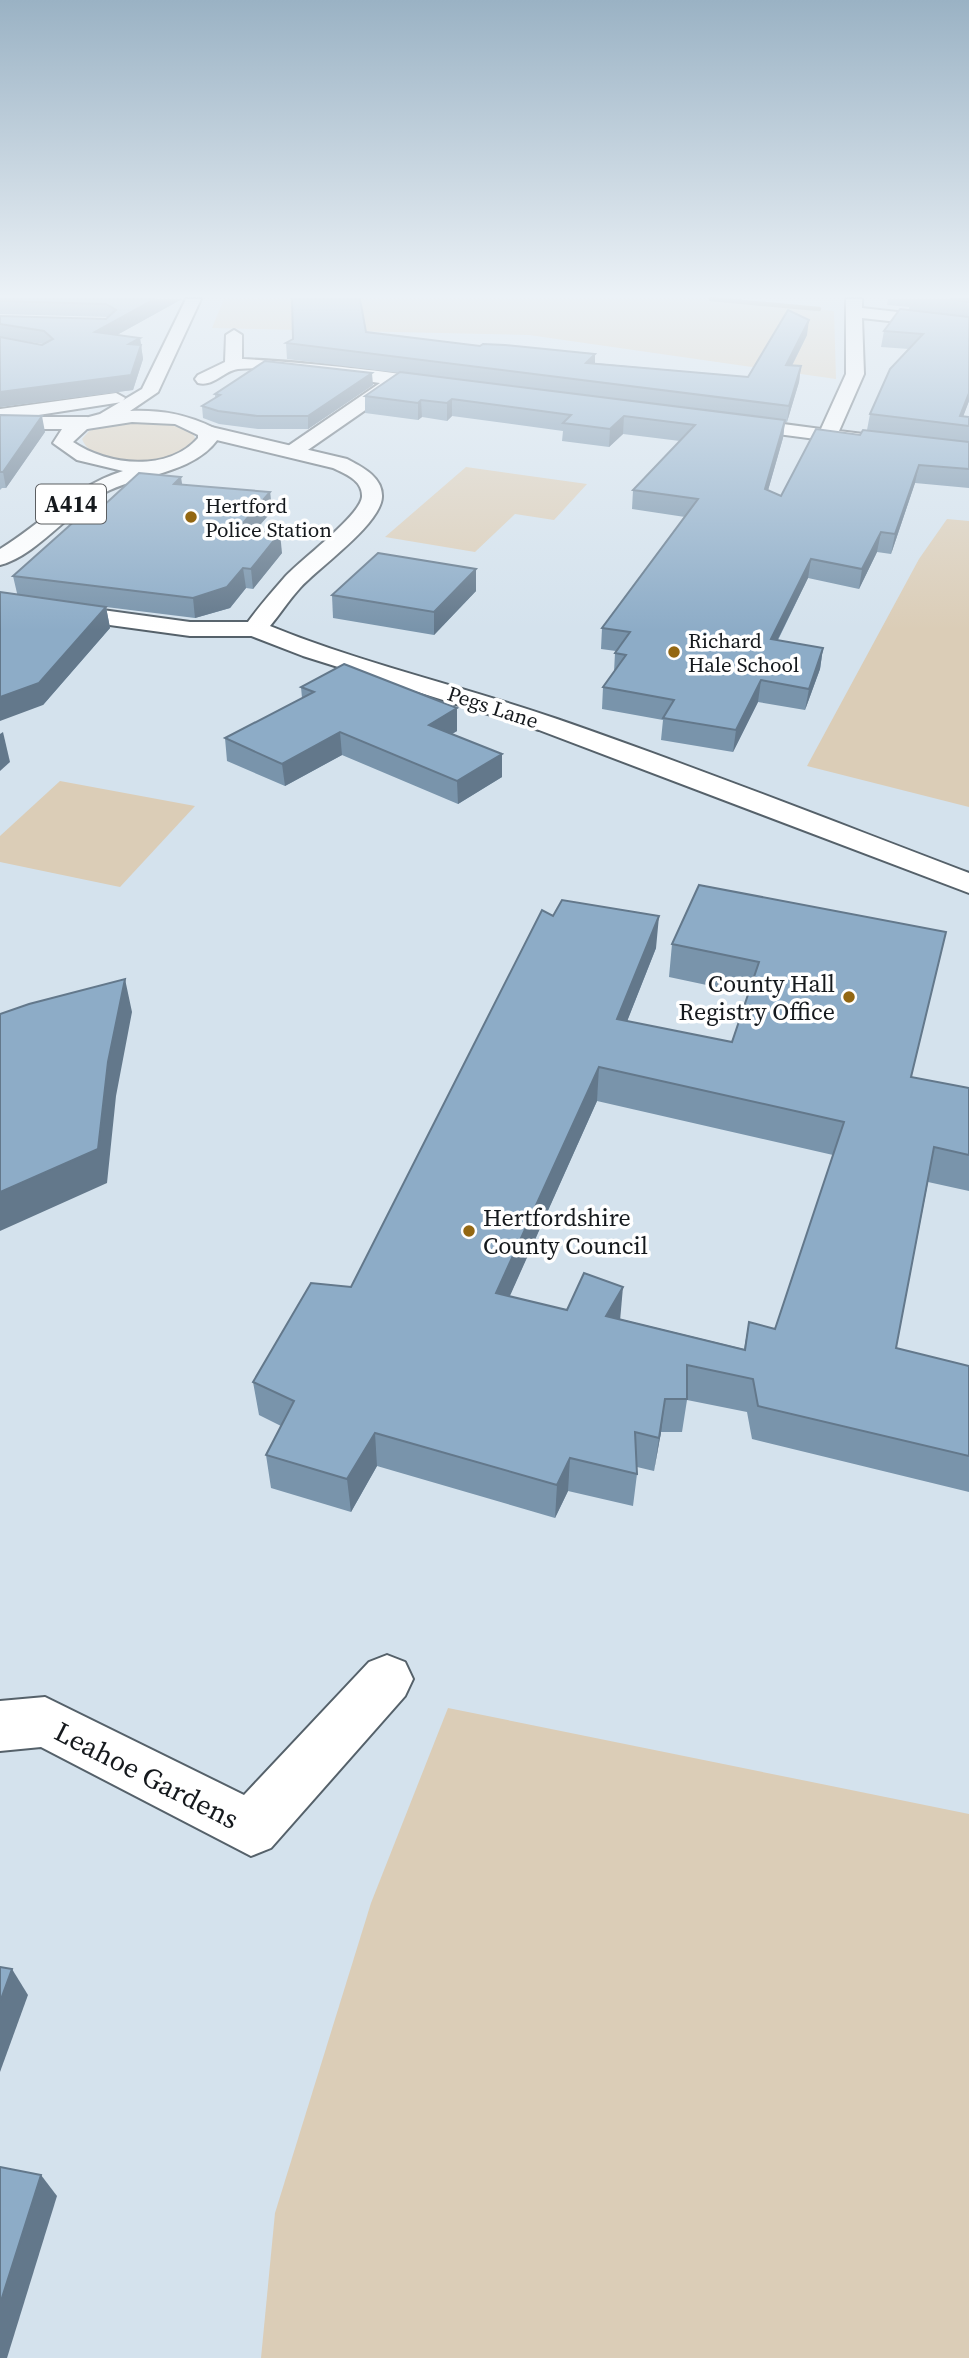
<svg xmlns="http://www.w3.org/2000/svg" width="969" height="2358" font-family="'Source Serif 4',serif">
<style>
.green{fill:#dbcdb7}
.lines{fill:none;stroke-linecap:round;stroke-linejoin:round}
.stream{stroke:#90816b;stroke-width:4.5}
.minor-casing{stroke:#55616a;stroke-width:4}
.major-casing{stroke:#55616a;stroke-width:4}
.highway-casing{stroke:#55616a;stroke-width:4}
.minor{fill:#fff;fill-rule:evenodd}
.major{fill:#fff;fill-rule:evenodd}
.highway{fill:#fff;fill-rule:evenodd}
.wall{fill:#7994ab;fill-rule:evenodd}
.shaded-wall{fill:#63788b}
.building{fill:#8dacc7;stroke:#63788b;stroke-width:2;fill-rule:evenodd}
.poi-dot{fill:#936712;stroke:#fff;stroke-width:2.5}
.labels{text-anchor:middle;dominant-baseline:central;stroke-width:7;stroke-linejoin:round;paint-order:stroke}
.far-poi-label{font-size:21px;fill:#15191d;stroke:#fff;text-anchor:start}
.far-street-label{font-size:21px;fill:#15191d;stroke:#fff}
.shield{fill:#fff;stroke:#5b5e61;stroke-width:2}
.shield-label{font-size:23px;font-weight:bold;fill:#15191d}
.poi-label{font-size:24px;fill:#15191d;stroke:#fff;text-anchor:end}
.near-street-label{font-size:28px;fill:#15191d;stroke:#fff}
</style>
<rect width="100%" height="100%" fill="#d4e2ed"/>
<g class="green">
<polygon points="224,299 701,299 834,311 836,379 529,335 212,328"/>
<path d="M123,421L164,422L193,433L196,441C190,445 184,451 178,454C154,463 93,468 82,439L89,431Z"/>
<polygon points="466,467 587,484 554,520 515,514 475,552 385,537"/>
<polygon points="947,519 969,521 969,807 807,766 919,559"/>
<polygon points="60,781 195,806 120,887 0,862 0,836"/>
<polygon points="448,1708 969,1814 969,2358 261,2358 275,2213 371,1903"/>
</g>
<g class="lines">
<polyline class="stream" points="711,299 819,309"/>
<g class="minor-casing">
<g id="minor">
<polygon points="846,299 862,299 862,308 969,320 969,330 862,318 864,374 839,431 969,447 969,459 724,427 722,423 731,417 821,429 846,374"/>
<path d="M234,330L242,335V359C269,360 440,373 451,386L442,391L400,386L302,454H288L285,450L288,446L380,383C338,378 279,365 238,369C223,371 214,387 198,383L195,379L198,375L225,362L226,335Z"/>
<polygon points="116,393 125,398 122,402 0,421 0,409"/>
<polygon points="0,596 190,622 255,622 264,624 267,629 264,634 255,636 190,636 0,610"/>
<polygon points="387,1655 405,1662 413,1679 405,1696 271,1848 251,1856 41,1747 0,1751 0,1701 45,1697 244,1795 369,1662"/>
</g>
</g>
<g class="major-casing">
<g id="major">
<polygon points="4,417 87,417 96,423 87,429 4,429 0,428 0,418"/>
<path d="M207,426L347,459C362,467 383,477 382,497C381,524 319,567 300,588C289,600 280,614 270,626C363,664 462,686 557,719C696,767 832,821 969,873V893L539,730L303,656L246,634L243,629C255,611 270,594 284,578C299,561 360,516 362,497C363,480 345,474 333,468L200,436L198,432Z"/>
</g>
</g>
<g class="highway-casing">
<path id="highway" d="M186,299H201L158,392L130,411C161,410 186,414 214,428L218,439C192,475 138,474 102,494C68,512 36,556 0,565V549C43,523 74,486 123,471L77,460L53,443L62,429L74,421L100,414L142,389ZM132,422L175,424L198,435V438C168,472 108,466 73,442L87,429Z"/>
</g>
<use href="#minor" class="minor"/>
<use href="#major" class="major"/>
<use href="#highway" class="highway"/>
</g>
<g class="wall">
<path d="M0,299H182L117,335L140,338L143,359L133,390L0,407V316L106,319L108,317L0,314ZM9,339L44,344L42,345Z"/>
<polygon points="888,299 969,299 969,401 963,416 969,417 969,488 915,483 891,554 877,552 859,589 808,578 778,640 823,648 820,669 805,710 758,702 733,752 661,740 663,720 602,709 603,687 614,672 615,653 616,651 601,649 602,628 685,517 632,509 633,490 680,441 623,434 609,447 562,441 563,431 452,416 447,421 422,417 418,420 365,413 365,396 399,373 287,359 286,343 366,332 480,346 595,354 595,363 748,377 807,335 792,366 801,366 799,382 787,422 785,422 783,438 768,490 781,496 867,430 870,414 909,349 881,347 884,331 909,310 909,307 887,305"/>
<polygon points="373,385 308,429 258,429 219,424 203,418 202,406 215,398 215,394"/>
<polygon points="0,415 45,432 6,488 2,488 0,490"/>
<polygon points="182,485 270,492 272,511 255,531 282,553 253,589 246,588 230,608 195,618 106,607 110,628 43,705 13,576 89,519"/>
<polygon points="476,591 434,635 333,618 332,595"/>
<polygon points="301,687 457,708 457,731 452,734 502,754 502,777 458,804 342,755 285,786 227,761 225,738 302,698"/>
<path d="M699,885L911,1077L969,1088V1191L928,1182L896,1348L969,1366V1492L752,1439L747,1412L687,1400L682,1432H661L654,1471L637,1467V1474L633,1506L568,1491L555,1518L377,1466L351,1512L271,1488L266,1455L281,1426L259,1415L253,1382L351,1287L553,916L656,948L627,1021L732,1042L749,994L669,977L672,944ZM597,1101L833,1155L775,1329L749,1322L744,1349L620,1319L567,1310L509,1297Z"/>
</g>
<g class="shaded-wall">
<polygon points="155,299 182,299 97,346 95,332"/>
<polygon points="809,320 807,335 784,381 786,365"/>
<polygon points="140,338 143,359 133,390 0,407 0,392 129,344"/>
<polygon points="595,354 595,370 586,363"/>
<polygon points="801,366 799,382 787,422 789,406"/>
<polygon points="372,373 373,385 308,429 308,416"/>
<polygon points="969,393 969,401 960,425 960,416"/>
<polygon points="452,399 452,416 447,421 447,403"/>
<polygon points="421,400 422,417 418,420 418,403"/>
<polygon points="42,416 45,432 6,488 3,472"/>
<polygon points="624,416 623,434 609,447 610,429"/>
<polygon points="785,420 783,438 763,508 765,489"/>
<polygon points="919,465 915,483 891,554 895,534"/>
<polygon points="181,477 184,496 174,484"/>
<polygon points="270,492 272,511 239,549 237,530"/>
<polygon points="881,532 877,552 859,589 862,569"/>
<polygon points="280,533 282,553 253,589 251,569"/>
<polygon points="811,559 808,578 768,659 771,639"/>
<polygon points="243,568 246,588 230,608 195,618 193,598"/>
<polygon points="476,569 476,591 434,635 434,612"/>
<polygon points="106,607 110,628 43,705 0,721 0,697"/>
<polygon points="823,648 820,669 805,710 809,689"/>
<polygon points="761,680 758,702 733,752 736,730"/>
<polygon points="457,708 457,731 429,747 429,725"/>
<polygon points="3,732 10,762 0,771 0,734"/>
<polygon points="340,732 342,755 285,786 282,764"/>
<polygon points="502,754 502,777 458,804 457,781"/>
<polygon points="659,916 656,948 615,1052 617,1019"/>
<polygon points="125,979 132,1012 116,1096 107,1183 0,1231 0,1192 108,1062"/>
<polygon points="599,1067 597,1101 496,1327 496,1293"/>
<polygon points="623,1287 620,1321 606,1316"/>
<polygon points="665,1399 661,1432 654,1471 659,1438"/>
<polygon points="375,1433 377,1466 351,1512 347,1479"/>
<polygon points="570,1458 568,1491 555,1518 557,1485"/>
<polygon points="12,1969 28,1995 0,2072 0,2002"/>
<polygon points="41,2175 57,2196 7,2358 0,2358 0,2304"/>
</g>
<g class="building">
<polygon points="0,299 155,299 95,332 140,338 129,344 141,345 131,375 0,392 0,337 42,345 53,339 44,331 0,324 0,316 106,319 116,310 106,304 0,301"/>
<polygon points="292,299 360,299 366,332 480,346 483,344 505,345 595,354 586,363 748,377 788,310 809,320 786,365 801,366 789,406 286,343 293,339"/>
<polygon points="950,299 969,299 969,302"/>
<polygon points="900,309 969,317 969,393 960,416 969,417 969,426 870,414 890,369 923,334 884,331"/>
<polygon points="265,361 372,373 308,416 257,416 218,411 202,406 220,395 215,394"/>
<polygon points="400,372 785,420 765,489 781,496 816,429 860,435 863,430 969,442 969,469 919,465 895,534 881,532 862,569 811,559 771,639 823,648 809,689 761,680 736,730 663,718 674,700 603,687 626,655 615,653 630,632 602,628 698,499 633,490 695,425 624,416 610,429 563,423 571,415 452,399 447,403 421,400 418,403 365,396"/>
<polygon points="0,415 42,416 3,472 0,472"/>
<polygon points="139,473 181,477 174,484 270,492 237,530 280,533 251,569 243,568 227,587 193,598 13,576 78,518 89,519"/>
<polygon points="378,553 476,569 434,612 332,595"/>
<polygon points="0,592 106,607 39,683 0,697"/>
<polygon points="344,664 457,708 429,725 502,754 457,781 340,732 282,764 225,738 314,692 301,687"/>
<path d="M699,885L946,932L911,1077L969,1088V1155L934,1147L896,1348L969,1366V1456L758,1406L753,1379L687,1365V1399H665L659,1438L635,1432L637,1474L570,1458L557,1485L375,1433L347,1479L266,1455L294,1401L253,1382L311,1283L351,1287L542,910L553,916L562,900L659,916L617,1019L732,1042L759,962L672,944ZM599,1067L844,1122L775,1329L749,1322L745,1350L606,1316L623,1287L584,1273L567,1310L496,1293Z"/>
<polygon points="125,979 108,1062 98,1149 0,1192 0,1014 29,1004"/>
<polygon points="0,1967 12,1969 0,2002"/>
<polygon points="0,2167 41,2175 0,2304"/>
</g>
<linearGradient id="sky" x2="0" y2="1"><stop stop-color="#9ab2c4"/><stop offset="0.47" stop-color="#ecf2f7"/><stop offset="1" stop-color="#ecf2f7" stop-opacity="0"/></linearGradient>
<rect width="969" height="630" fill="url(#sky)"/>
<g class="poi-dot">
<circle cx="191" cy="517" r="7"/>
<circle cx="674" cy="652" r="7"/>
<circle cx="849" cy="997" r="7"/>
<circle cx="469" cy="1231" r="7"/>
</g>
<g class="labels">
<g class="far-poi-label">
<text x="205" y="505">Hertford<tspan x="205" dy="24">Police Station</tspan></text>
<text x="688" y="640">Richard<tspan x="688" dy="24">Hale School</tspan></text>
</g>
<g class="far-street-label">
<text transform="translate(493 707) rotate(18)">Pegs Lane</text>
</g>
<rect class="shield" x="36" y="484.5" width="70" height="39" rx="5"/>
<g class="shield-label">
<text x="71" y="504">A414</text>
</g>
<g class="poi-label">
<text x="835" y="983">County Hall<tspan x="835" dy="28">Registry Office</tspan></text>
<text x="483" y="1217" text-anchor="start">Hertfordshire<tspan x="483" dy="28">County Council</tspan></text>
</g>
<g class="near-street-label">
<text transform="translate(147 1775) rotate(27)">Leahoe Gardens</text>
</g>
</g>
</svg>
